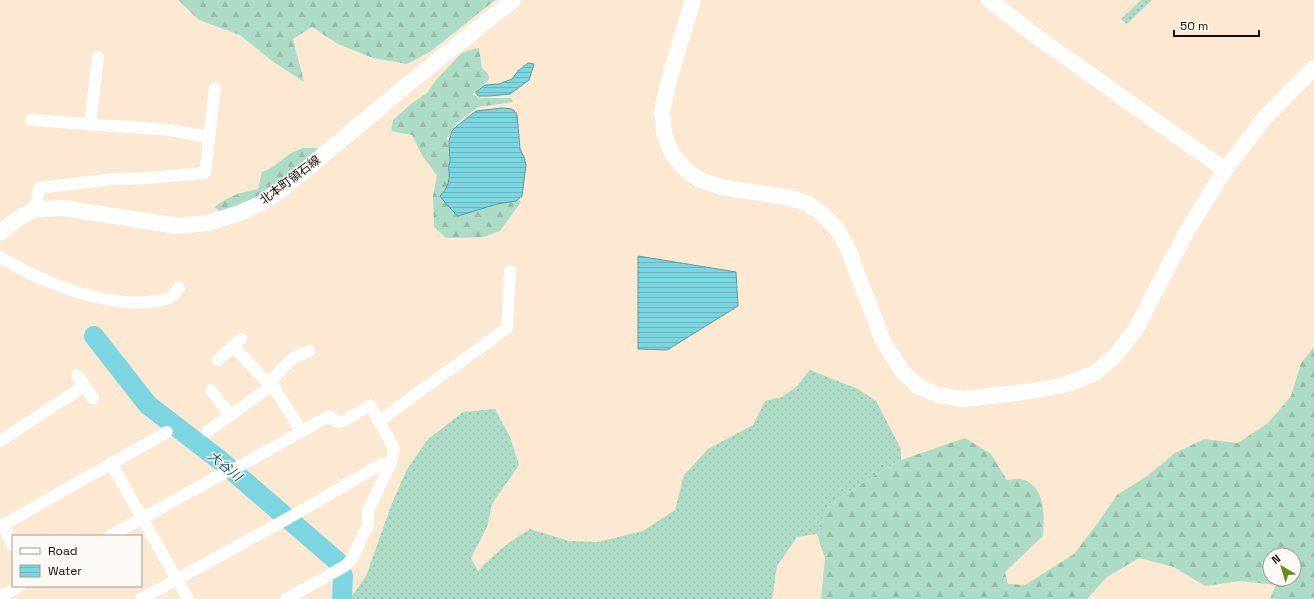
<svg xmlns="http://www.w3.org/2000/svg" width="1314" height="599" font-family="'Space Grotesk','Noto Sans JP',sans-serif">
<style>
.grass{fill:url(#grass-dots)}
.forest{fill:url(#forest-firs);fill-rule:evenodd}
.water{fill:url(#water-rules);stroke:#5d9aa0}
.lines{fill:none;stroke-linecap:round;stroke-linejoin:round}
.river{stroke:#7cd6e2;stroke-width:20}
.street{stroke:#fff;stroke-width:12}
.secondary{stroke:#fff;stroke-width:16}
.labels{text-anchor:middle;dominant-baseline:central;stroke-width:3;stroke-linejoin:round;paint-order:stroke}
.street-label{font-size:12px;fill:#150e06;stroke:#fdf9f4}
.water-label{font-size:13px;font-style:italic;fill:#0e5d65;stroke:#fdf9f4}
</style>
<defs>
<pattern id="grass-dots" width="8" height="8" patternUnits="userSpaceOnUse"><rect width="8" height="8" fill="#addcc6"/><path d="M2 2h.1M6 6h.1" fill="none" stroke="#94bca9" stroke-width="1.8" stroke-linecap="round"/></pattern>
<pattern id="forest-firs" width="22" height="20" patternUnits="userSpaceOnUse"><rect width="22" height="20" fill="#addcc6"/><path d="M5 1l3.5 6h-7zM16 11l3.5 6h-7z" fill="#94bca9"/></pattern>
<pattern id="water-rules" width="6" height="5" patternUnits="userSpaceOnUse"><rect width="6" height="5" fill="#7cd6e2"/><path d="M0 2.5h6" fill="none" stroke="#6ab6c0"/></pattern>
</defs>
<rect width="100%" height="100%" fill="#fde8d1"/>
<g class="grass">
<polygon points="1141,0 1152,0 1127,24 1121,19"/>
<path d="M810,370L858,389L876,401L901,449V460L885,469L828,505L817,534L797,537L777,566L772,599H350L366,576L391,506L406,471L427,440L463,412L495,409L510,437L519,465L492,504L487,527L471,558L478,571C494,554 510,541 530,529L569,541L598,542L643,531L675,510L684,475L708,449L753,425L765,401L782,397L796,387Z"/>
</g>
<g class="forest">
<polygon points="178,0 495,0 430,52 407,64 373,58 338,44 312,27 293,39 304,82 272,61 240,35 199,20"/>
<polygon points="479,48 482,68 488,74 489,79 473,94 478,98 511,98 513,102 478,107 457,123 447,138 453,155 513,195 521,202 500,231 483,237 446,238 434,227 433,196 437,175 423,157 412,135 391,131 393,120 412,103 427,93 436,80 453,62 462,53 473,49"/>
<path d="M303,148H317L316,153L247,204L221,213L215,207C227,196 242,192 258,189L262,172L271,168L291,153Z"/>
<path d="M1314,347V599H1270L1276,585L1240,581L1205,586L1174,567L1139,558L1107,577L1087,599H821L825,558L817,534L828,505L885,469L901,460L965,438L991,454L1007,480C1011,480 1018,478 1022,479C1047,488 1044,516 1043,536L1005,572L1008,584L1025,585L1074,554L1097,524L1117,495L1147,476L1175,453L1204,439L1238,443L1268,423L1291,396L1301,363ZM1270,555H1294V579H1270Z"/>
</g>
<g class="water">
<polygon points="528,63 534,64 529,80 510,94 489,96 478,96 476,92 485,85 499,84 512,79 518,71"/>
<path d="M502,108L512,109L517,114L520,149L524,157L526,165L522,196L516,201L497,204L458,216C455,214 441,198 440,196C447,189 450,182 449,172C449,168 448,166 450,162L449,141L452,131L457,126L476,111Z"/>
<polygon points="638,256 736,272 738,306 667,350 638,349"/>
</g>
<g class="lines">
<polyline class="river" points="94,336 148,405 221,461 337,561 343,576 342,599"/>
<g class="street">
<polyline points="31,120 170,130 209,137"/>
<polyline points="90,125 98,57"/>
<polyline points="35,209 39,188 113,179 146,178 205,173 215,88"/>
<path d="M0,257C41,282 108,309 157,301C160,300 165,300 169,298C173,297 176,291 179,287"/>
<polyline points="218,360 241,339"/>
<polyline points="77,375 93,398"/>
<polyline points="211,390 230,415"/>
<polyline points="379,421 507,328 510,271"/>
<polyline points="208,431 267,389 270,381 263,378 233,346"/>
<polyline points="301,431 270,381 293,358 309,351"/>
<polyline points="0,441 84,386"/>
<polyline points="111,463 188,599"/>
<polyline points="110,536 224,473 238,467 329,416 338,422 344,421 370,405 394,449 391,463 368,511 368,526 363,534 353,558 345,566 286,599"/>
<polyline points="13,545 3,525 167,432"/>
<polyline points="0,597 19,586"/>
<polyline points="141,599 285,520 382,464 391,463"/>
</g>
<g class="secondary">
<polyline points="693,0 670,76 662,111 664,133 671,152 683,167 698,179 721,187 786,197 807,203 821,213 837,229 848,249 883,341 902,371 918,386 938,395 964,399 1032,391 1065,385 1095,373 1116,355 1135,330 1188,229 1225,170 1266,116 1314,68"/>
<polyline points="989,0 1040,39 1225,170"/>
<polyline points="0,233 19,218 35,209 64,208 178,226 207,223 237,214 262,203 285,187 403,88 513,0"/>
</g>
</g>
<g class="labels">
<g class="street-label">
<text transform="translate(290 180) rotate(-37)">北本町領石線</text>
</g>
<g class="water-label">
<text transform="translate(225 466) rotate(39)">大谷川</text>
</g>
</g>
<rect x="12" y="535" width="130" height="52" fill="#fdf9f4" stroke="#a09b95"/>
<rect x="20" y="548" width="20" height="6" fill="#ffffff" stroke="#a09b95"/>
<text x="48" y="555" font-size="12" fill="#150e06">Road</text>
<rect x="20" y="565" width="20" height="12" fill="url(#water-rules)" stroke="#a09b95"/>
<text x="48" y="575" font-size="12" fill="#150e06">Water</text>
<g transform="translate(1282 567) rotate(322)"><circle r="19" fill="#fdf9f4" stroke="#a09b95"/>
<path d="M0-3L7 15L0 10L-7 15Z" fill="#5f8d21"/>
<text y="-6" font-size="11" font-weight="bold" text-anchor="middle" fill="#150e06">N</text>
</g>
<path d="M1174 30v6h85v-6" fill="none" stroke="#150e06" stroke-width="2"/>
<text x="1180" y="30" font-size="12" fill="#150e06" stroke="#fdf9f4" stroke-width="3" paint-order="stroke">50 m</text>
</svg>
